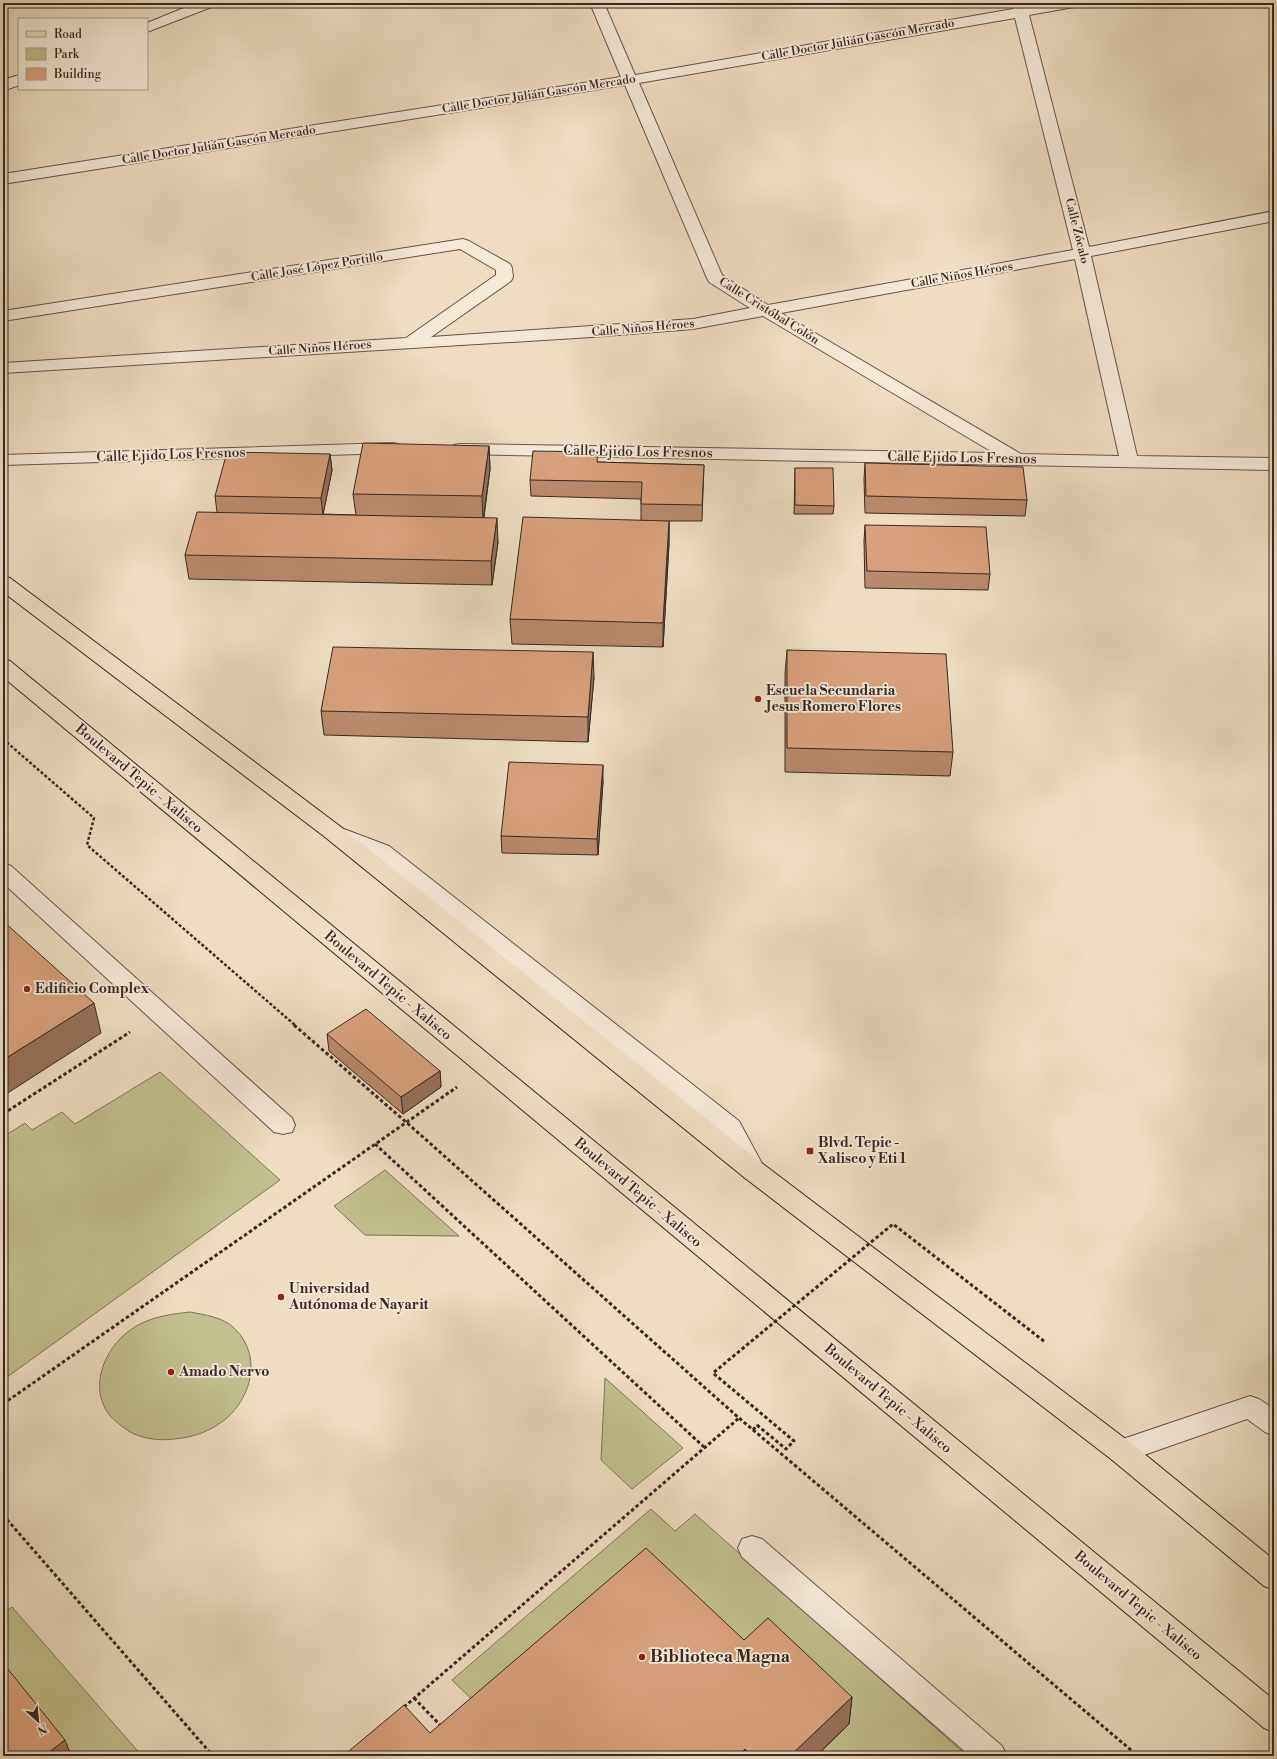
<svg xmlns="http://www.w3.org/2000/svg" width="1277" height="1759" font-family="'Libre Bodoni',serif">
<style>
.green{fill:#c0bf8d;stroke:#7c7458}
.lines{fill:none;stroke-linecap:round;stroke-linejoin:round}
.service-casing{stroke:#66554a;stroke-width:2}
.minor-casing{stroke:#66554a;stroke-width:2}
.primary-casing{stroke:#382822;stroke-width:2}
.path-far1{stroke:#382822;stroke-width:2.5;stroke-dasharray:3 2;stroke-linecap:butt}
.path{stroke:#382822;stroke-width:3;stroke-dasharray:3.5 2.5;stroke-linecap:butt}
.service{fill:#f4e9d6;fill-rule:evenodd}
.minor{fill:#f4e9d6;fill-rule:evenodd}
.primary{fill:#eeddc0;fill-rule:evenodd}
.path-bridge{stroke:#382822;stroke-width:3;stroke-dasharray:3.5 2.5;stroke-linecap:butt}
.wall{fill:#ba8a6c;stroke:#382822}
.shaded-wall{fill:#977158;stroke:#382822}
.building{fill:#d8a17d;stroke:#382822}
.poi-dot{fill:#8f2418;stroke:#f4e9d6;stroke-width:1.5}
.labels{text-anchor:middle;dominant-baseline:central;stroke-width:3.5;stroke-linejoin:round;paint-order:stroke}
.far-street-label{font-size:12px;fill:#382822;stroke:#f4e9d6}
.street-label{font-size:14px;fill:#382822;stroke:#f4e9d6}
.poi-label{font-size:14px;font-weight:bold;fill:#382822;stroke:#f4e9d6;text-anchor:start}
.near-poi-label{font-size:17px;font-weight:bold;fill:#382822;stroke:#f4e9d6;text-anchor:start}
</style>
<rect width="100%" height="100%" fill="#eeddc0"/>
<filter id="stains"><feTurbulence type="fractalNoise" baseFrequency=".005" numOctaves="4"/><feColorMatrix values="0 0 0 0 .2 0 0 0 0 .09 0 0 0 0 .02 0 0 0 .5 -.17"/></filter>
<radialGradient id="worn" r=".72"><stop offset=".6" stop-color="#630" stop-opacity="0"/><stop offset="1" stop-color="#630" stop-opacity=".3"/></radialGradient>
<g class="green">
<polygon points="160,1072 280,1180 3,1380 3,1137 25,1123 32,1130 62,1112 75,1124"/>
<polygon points="385,1170 459,1236 365,1235 334,1206"/>
<path d="M190,1312C205,1315 223,1317 234,1328C266,1358 249,1408 214,1427C202,1434 188,1438 174,1439C160,1441 143,1439 130,1432C120,1425 108,1417 103,1404C91,1374 112,1338 140,1324C156,1316 172,1314 190,1312Z"/>
<polygon points="605,1378 683,1448 632,1489 601,1460"/>
<polygon points="651,1509 675,1531 695,1514 967,1756 816,1756 849,1724 487,1714 452,1680"/>
<polygon points="12,1607 142,1756 3,1756 3,1614"/>
</g>
<g class="lines">
<g class="service-casing">
<g id="service">
<polygon points="333,825 389,846 739,1121 766,1171 763,1178 754,1181 745,1178 721,1135 373,856 325,837 322,832 325,827"/>
<polygon points="3,863 11,866 292,1118 295,1125 292,1132 283,1134 274,1132 3,883"/>
<polygon points="1250,1396 1259,1399 1274,1409 1274,1436 1265,1432 1247,1419 1121,1463 1111,1459 1108,1451 1111,1443"/>
<polygon points="752,1536 762,1539 1002,1746 1007,1756 970,1756 742,1557 738,1548 742,1539"/>
</g>
</g>
<g class="minor-casing">
<g id="minor">
<polygon points="196,3 216,3 214,6 147,32 147,23"/>
<path d="M590,3H604L635,75L1013,9L1012,3H1026L1027,7L1049,3H1081L1079,6L1074,7L1029,15L1089,247L1274,211V221L1091,256L1137,456L1274,458V470L460,454L454,453L451,449L454,445L460,444L994,453L763,316L693,329L592,337L3,373V363L406,338L496,275V270L460,249L3,321V311L463,239L469,241L510,264L512,268L513,277L511,281L431,337L693,319L750,308L709,282L707,278L625,85L3,184V174L621,77ZM1015,18L1073,250L768,305L722,275L639,83ZM1075,259L1119,456L1021,454L781,313Z"/>
<polygon points="19,75 19,85 3,91 3,80"/>
<polygon points="392,443 398,444 401,448 398,452 392,453 3,465 3,455"/>
</g>
</g>
<g class="primary-casing">
<g id="primary">
<polygon points="3,576 10,578 341,827 763,1164 1131,1443 1274,1560 1274,1590 1264,1586 1111,1459 745,1178 325,837 3,592"/>
<polygon points="3,659 10,661 1274,1700 1274,1732 1264,1728 3,677"/>
</g>
</g>
<polyline class="path-far1" points="3,739 94,818 87,845 296,1026"/>
<g class="path">
<polyline points="294,1025 406,1122 739,1418 1138,1756"/>
<polyline points="3,1114 130,1032"/>
<polyline points="375,1144 704,1447"/>
<polyline points="3,1404 457,1087"/>
<polyline points="753,1430 757,1425"/>
<polyline points="3,1515 213,1756"/>
<polyline points="414,1698 442,1727"/>
<polyline points="404,1707 739,1418"/>
</g>
<use href="#service" class="service"/>
<use href="#minor" class="minor"/>
<use href="#primary" class="primary"/>
<polyline class="path-bridge" points="757,1425 786,1449 794,1441 713,1373 893,1224 1045,1342"/>
</g>
<g class="wall">
<polygon points="489,446 490,469 484,518 498,542 492,585 189,579 185,555 217,512 215,496 330,454 332,470 323,514 356,515 353,494"/>
<polygon points="598,462 704,465 702,521 669,521 669,544 663,647 512,644 510,619 641,520 641,499 531,496 530,480"/>
<polygon points="865,463 1027,500 1025,516 865,513 864,480"/>
<polygon points="795,468 834,506 833,514 794,514"/>
<polygon points="865,525 990,574 988,590 865,588 864,541"/>
<polygon points="787,650 953,752 950,776 785,772 785,674"/>
<polygon points="594,677 588,742 324,735 321,711"/>
<polygon points="603,781 598,855 502,853 501,836"/>
<polygon points="327,1034 440,1071 441,1087 403,1114 329,1051"/>
<polygon points="744,1640 852,1697 849,1724 816,1756 343,1756 430,1733"/>
</g>
<g class="shaded-wall">
<polygon points="489,446 490,469 483,520 482,496"/>
<polygon points="330,454 332,470 323,515 321,498"/>
<polygon points="497,518 498,542 492,585 491,561"/>
<polygon points="669,521 669,544 663,647 663,623"/>
<polygon points="593,652 594,677 588,742 588,717"/>
<polygon points="603,765 603,781 598,855 597,839"/>
<polygon points="94,1003 101,1033 3,1096 3,1060"/>
<polygon points="440,1071 441,1087 403,1114 401,1097"/>
<polygon points="852,1697 849,1724 816,1756 790,1756"/>
<polygon points="65,1740 71,1755 69,1756 44,1756"/>
<polygon points="745,1749 745,1756 738,1756"/>
</g>
<g class="building">
<polygon points="363,443 489,446 482,496 353,494"/>
<polygon points="533,451 598,452 597,462 704,465 702,505 641,504 642,482 530,480"/>
<polygon points="227,452 330,454 321,498 215,496"/>
<polygon points="865,463 1023,467 1027,500 866,496"/>
<polygon points="795,468 833,468 834,506 795,505"/>
<polygon points="197,512 497,518 491,561 185,555"/>
<polygon points="523,517 669,521 663,623 510,619"/>
<polygon points="865,525 986,527 990,574 867,571"/>
<polygon points="333,647 593,652 588,717 321,711"/>
<polygon points="787,650 946,654 953,752 787,748"/>
<polygon points="509,762 603,765 597,839 501,836"/>
<polygon points="3,921 94,1003 3,1060"/>
<polygon points="366,1009 440,1071 401,1097 327,1034"/>
<polygon points="646,1548 744,1640 768,1618 852,1697 790,1756 752,1756 745,1749 738,1756 343,1756 404,1705 430,1733"/>
<polygon points="3,1663 65,1740 44,1756 3,1756"/>
</g>
<g class="poi-dot">
<circle cx="758" cy="699" r="4"/>
<circle cx="27" cy="989" r="4"/>
<rect x="806" y="1147" width="8" height="8" rx="2"/>
<circle cx="281" cy="1297" r="4"/>
<circle cx="171" cy="1372" r="4"/>
<circle cx="642" cy="1657" r="4"/>
</g>
<g class="labels">
<g class="far-street-label">
<text transform="translate(858 40) rotate(-10)">Calle Doctor Julián Gascón Mercado</text>
<text transform="translate(539 94) rotate(-9)">Calle Doctor Julián Gascón Mercado</text>
<text transform="translate(219 145) rotate(-9)">Calle Doctor Julián Gascón Mercado</text>
<text transform="translate(1077 231) rotate(76)">Calle Zócalo</text>
<text transform="translate(317 267) rotate(-9)">Calle José López Portillo</text>
<text transform="translate(962 275) rotate(-10)">Calle Niños Héroes</text>
<text transform="translate(769 311) rotate(32)">Calle Cristóbal Colón</text>
<text transform="translate(643 328) rotate(-5)">Calle Niños Héroes</text>
<text transform="translate(320 348) rotate(-4)">Calle Niños Héroes</text>
</g>
<g class="street-label">
<text transform="translate(638 452) rotate(1)">Calle Ejido Los Fresnos</text>
<text transform="translate(171 455) rotate(-2)">Calle Ejido Los Fresnos</text>
<text transform="translate(962 458) rotate(1)">Calle Ejido Los Fresnos</text>
<text transform="translate(139 779) rotate(40)">Boulevard Tepic - Xalisco</text>
<text transform="translate(388 986) rotate(40)">Boulevard Tepic - Xalisco</text>
<text transform="translate(638 1193) rotate(40)">Boulevard Tepic - Xalisco</text>
<text transform="translate(888 1399) rotate(40)">Boulevard Tepic - Xalisco</text>
<text transform="translate(1138 1606) rotate(40)">Boulevard Tepic - Xalisco</text>
</g>
<g class="poi-label">
<text x="766" y="691">Escuela Secundaria<tspan x="766" dy="16">Jesus Romero Flores</tspan></text>
<text x="35" y="989">Edificio Complex</text>
<text x="818" y="1143">Blvd. Tepic -<tspan x="818" dy="16">Xalisco y Eti 1</tspan></text>
<text x="289" y="1289">Universidad<tspan x="289" dy="16">Autónoma de Nayarit</tspan></text>
<text x="179" y="1372">Amado Nervo</text>
</g>
<g class="near-poi-label">
<text x="650" y="1657">Biblioteca Magna</text>
</g>
</g>
<rect width="1277" height="1759" fill="none" stroke="#eeddc0" stroke-width="16"/>
<rect x="4" y="4" width="1269" height="1751" fill="none" stroke="#382822" stroke-width="2"/>
<rect x="8" y="8" width="1261" height="1743" fill="none" stroke="#382822"/>
<rect x="18" y="18" width="130" height="72" fill="#f4e9d6" stroke="#a99c8e"/>
<rect x="26" y="31" width="20" height="6" fill="#eeddc0" stroke="#a99c8e"/>
<text x="54" y="38" font-size="12" fill="#382822">Road</text>
<rect x="26" y="48" width="20" height="12" fill="#c0bf8d" stroke="#a99c8e"/>
<text x="54" y="58" font-size="12" fill="#382822">Park</text>
<rect x="26" y="68" width="20" height="12" fill="#d8a17d" stroke="#a99c8e"/>
<text x="54" y="78" font-size="12" fill="#382822">Building</text>
<g transform="translate(38 1721) rotate(153)" stroke="#f4e9d6" stroke-width="3" paint-order="stroke">
<path d="M0-3L7 15L0 10L-7 15Z" fill="#382822"/>
<text y="-6" font-size="11" font-weight="bold" text-anchor="middle" fill="#382822">N</text>
</g>
<rect width="100%" height="100%" filter="url(#stains)"/>
<rect width="100%" height="100%" fill="url(#worn)"/>
</svg>
